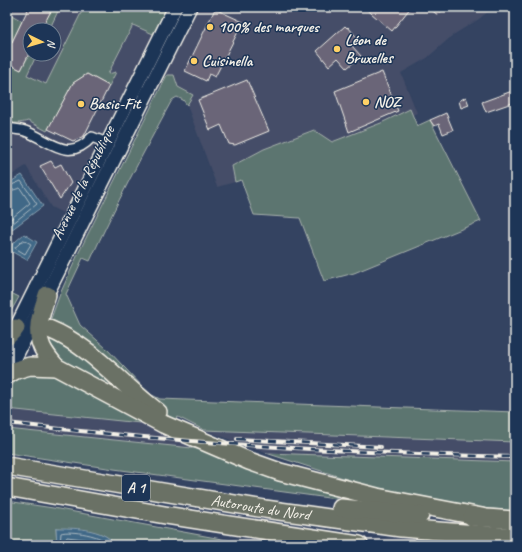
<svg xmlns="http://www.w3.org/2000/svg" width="522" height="552" font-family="Caveat,sans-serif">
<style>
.built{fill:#444d68;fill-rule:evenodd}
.green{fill:#5c7470;stroke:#a8b2ac}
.water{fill:#3f6787;stroke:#879eae}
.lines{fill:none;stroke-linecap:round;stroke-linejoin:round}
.shore{stroke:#acbac1;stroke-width:1}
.building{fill:#6a6578;stroke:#f4f1e8}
.motorway-tunnel{stroke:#515d75;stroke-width:17;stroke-dasharray:17 8;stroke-linecap:butt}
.minor-casing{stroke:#f4f1e8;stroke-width:12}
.secondary-casing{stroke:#f4f1e8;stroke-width:16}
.motorway-casing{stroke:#f4f1e8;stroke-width:20}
.minor{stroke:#1d3557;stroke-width:9}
.secondary{stroke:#1d3557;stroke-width:13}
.motorway{stroke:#6b7165;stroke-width:17}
.rail-casing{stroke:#f4f1e8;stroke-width:4}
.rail{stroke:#1d3557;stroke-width:2.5;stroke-dasharray:8;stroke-linecap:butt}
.poi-dot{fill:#ffd166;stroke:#1d3557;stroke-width:1.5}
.labels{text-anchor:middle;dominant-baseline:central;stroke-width:3;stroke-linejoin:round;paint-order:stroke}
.shield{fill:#1d3557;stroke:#b4b9bc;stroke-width:1}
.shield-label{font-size:15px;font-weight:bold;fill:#f4f1e8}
.poi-label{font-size:16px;font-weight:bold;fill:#f4f1e8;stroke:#1d3557;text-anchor:start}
.street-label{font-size:16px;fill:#f4f1e8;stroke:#1d3557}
</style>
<rect width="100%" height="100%" fill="#344361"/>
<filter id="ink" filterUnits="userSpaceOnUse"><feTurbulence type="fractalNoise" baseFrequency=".025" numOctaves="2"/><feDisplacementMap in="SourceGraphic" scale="8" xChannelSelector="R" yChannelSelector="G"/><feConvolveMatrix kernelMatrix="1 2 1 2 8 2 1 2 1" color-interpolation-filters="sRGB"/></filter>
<g filter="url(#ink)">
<g class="built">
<path d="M7,7H494L479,19L453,35L427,58L401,73L417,113L412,115L410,110L333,143L314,130L264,149L232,166L235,182L217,187L187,105L183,100L135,75L72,200L67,206L63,213L51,207L26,166L7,178ZM30,30H54V54H30Z"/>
<polygon points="7,409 140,423 192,448 7,429"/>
<polygon points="204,430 515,442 515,462 266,453"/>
</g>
<g class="green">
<polygon points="53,7 60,7 49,30 41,30"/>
<path d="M84,7H167L153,34L133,25L108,74L116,72L109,86L87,74L73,83L47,131L28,121C21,123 13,125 7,120V63L21,70L30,52V54H37L27,75L46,84Z"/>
<polygon points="8,13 22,21 12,42 7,40"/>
<path d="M167,75H174L178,87L193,95L187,105L183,100L177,97L172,100C143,153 115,206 90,261L83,258L66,294L80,325L106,348L142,386L152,395L160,399L515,412V442L204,430L178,417L174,420L49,324L60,294L79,252Z"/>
<polygon points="410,109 417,126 430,120 481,221 354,273 324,281 300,218 254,215 241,180 235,182 232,166 264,149 314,130 332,142 381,123"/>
<polygon points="7,291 19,297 10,313 7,313"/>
<polygon points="48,336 77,352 131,398 64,363 48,340"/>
<path d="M24,374H49L140,416V423L7,409C7,392 10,384 24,374Z"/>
<polygon points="7,429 192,448 214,452 337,492 336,499 114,469 7,453"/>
<polygon points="266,453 515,462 515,511 482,508 368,486"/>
<path d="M7,501L53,508L254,545H111V540C97,528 74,530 56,528L57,545H7Z"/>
</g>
<g class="water">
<polygon points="22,175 43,206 7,233 7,184"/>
<polygon points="24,234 37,242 27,260 7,249"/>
<path d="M56,528C74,528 97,528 111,540V545H57Z"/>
</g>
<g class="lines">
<g class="shore">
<polyline points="7,187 21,181 37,204 7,228"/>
<polyline points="7,192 20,188 30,203 7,222"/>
<polygon points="24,240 31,244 25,254 15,248"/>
<path d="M60,545L61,533C69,530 106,535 107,545"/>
<polyline points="65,545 66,539 67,537 91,540 102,545"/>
</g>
</g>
<g class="building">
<polygon points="29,7 53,7 41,30 30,30 30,52 21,70 7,63 7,40 12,42"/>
<polygon points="364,7 411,7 392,31"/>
<polygon points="427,7 444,7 438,15"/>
<polygon points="215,9 243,22 215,77 209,74 206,81 185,71"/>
<polygon points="345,26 347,28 348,27 359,40 352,46 361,56 347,68 338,58 329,66 317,51"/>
<polygon points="382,72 398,111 349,132 335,91"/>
<polygon points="87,74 109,86 84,136 73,141 48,129 73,83"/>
<polygon points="247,80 269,131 235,145 229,144 221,125 210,130 198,100"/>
<polygon points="515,90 515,102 486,112 482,102"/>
<polygon points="466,97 469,105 461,108 459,101"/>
<polygon points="446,113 453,130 443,134 439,124 434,126 430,120"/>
<polygon points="51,161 55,167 61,164 71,183 60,199 40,166"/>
</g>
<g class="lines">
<polyline class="motorway-tunnel" points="7,319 35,325"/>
<g class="minor-casing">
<path id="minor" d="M7,127C13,130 19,129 25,131C50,140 68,164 92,137L107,143"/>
</g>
<g class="secondary-casing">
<g id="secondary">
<polyline points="7,346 175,7"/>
<polyline points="7,374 190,7"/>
</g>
</g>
<g class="motorway-casing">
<g id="motorway">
<path d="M47,295C42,311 34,330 42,347C45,354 51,361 56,367"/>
<path d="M49,329C93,347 121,385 158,412"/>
<polyline points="7,337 16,328"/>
<polyline points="7,375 16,370 30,366 56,367 163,424 249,461 280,472 377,497 482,517"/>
<path id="s1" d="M7,466L265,509L401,528L515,537"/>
<polyline points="7,487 165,515 359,545"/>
<polyline points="341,508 420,515"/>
<polyline points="472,517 515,520"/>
</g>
</g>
<use href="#minor" class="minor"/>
<use href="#secondary" class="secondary"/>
<use href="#motorway" class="motorway"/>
<g class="rail-casing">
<g id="rail">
<path d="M7,423C176,443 345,453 515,457"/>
<polyline points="237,439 381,447"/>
</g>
</g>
<use href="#rail" class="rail"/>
</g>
</g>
<g class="poi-dot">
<circle cx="210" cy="27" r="4"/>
<circle cx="337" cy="49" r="4"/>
<circle cx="194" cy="61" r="4"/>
<circle cx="366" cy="102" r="4"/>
<circle cx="81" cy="104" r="4"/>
</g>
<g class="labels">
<rect class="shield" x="122" y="475" width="28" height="26" rx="3"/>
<g class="shield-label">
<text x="136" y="488">A 1</text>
</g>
<g class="poi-label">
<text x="218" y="27">100% des marques</text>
<text x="345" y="40">Léon de<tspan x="345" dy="18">Bruxelles</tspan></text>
<text x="202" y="61">Cuisinella</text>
<text x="374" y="102">NOZ</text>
<text x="89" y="104">Basic-Fit</text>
</g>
<g class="street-label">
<text transform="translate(83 183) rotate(-64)">Avenue de la République</text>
<text stroke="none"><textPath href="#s1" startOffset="257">Autoroute du Nord</textPath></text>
</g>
</g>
<rect width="522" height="552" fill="none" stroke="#1d3557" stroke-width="24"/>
<rect x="12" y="12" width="498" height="528" fill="none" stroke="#f4f1e8" stroke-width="1.5" filter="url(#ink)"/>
<g transform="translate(42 42) rotate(95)"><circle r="19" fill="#1d3557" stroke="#738091"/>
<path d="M0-3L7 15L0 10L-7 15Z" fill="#ffd166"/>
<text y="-6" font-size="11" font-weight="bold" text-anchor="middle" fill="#f4f1e8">N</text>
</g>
</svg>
